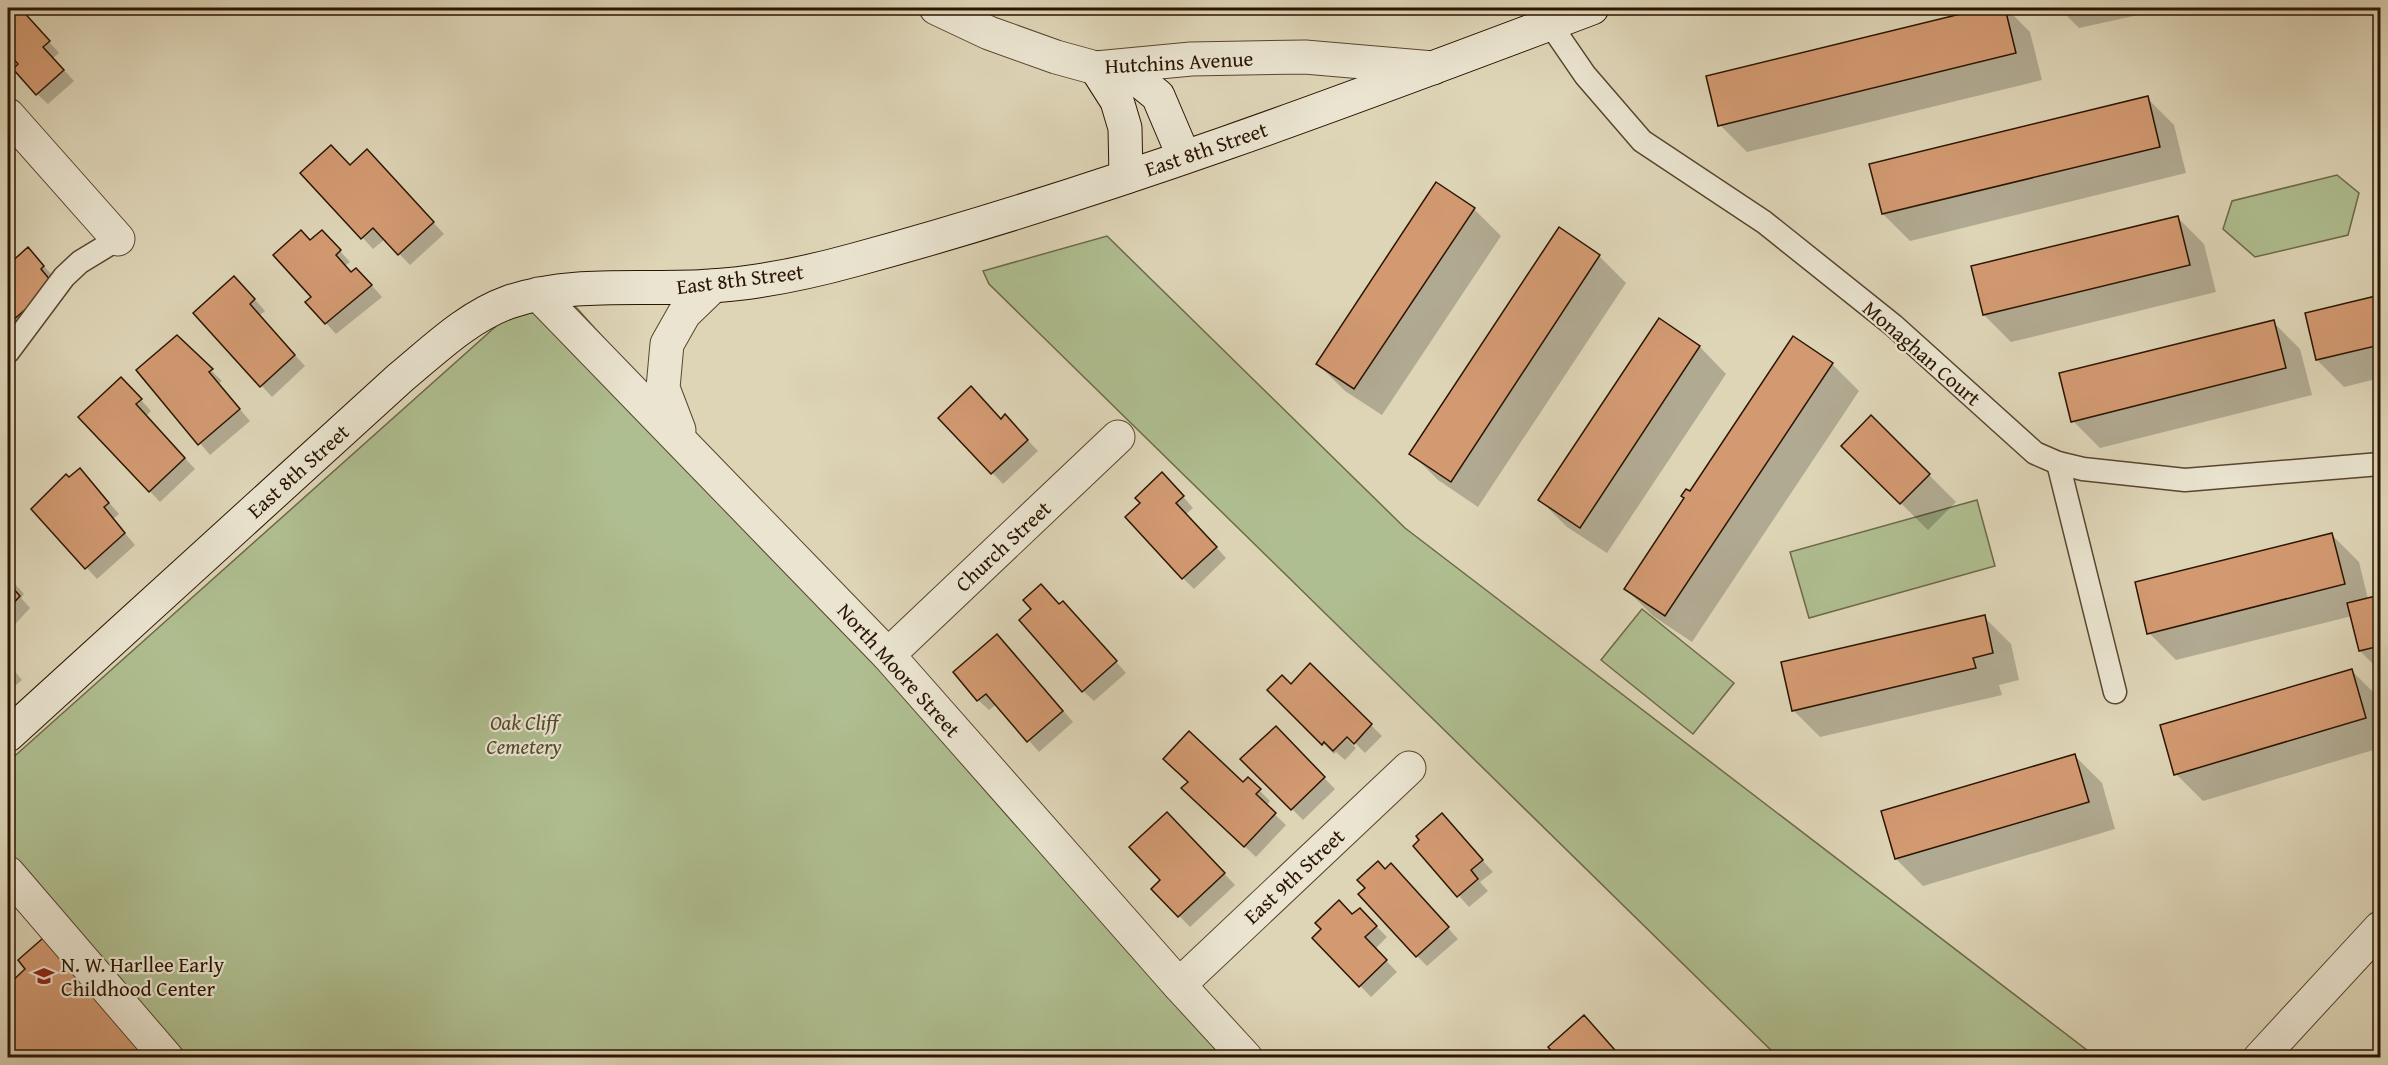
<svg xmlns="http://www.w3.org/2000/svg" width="2388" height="1065" font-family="'Gentium Book Plus',serif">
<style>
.green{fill:#afbe90;stroke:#6d6a48;stroke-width:1.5}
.shadow{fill:#0003}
.building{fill:#d39a72;stroke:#2b1500;stroke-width:1.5}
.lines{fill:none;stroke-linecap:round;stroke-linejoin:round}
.service-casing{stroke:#58452e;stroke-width:25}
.minor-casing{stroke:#58452e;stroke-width:35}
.tertiary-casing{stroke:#58452e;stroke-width:35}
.secondary-casing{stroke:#2b1500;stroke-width:35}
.service{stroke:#eae4d0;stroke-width:22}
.minor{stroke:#eae4d0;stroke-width:33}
.tertiary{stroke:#eae4d0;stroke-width:33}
.secondary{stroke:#eae4d0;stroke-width:33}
.labels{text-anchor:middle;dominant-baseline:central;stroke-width:4.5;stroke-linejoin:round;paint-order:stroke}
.street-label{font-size:21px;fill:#2b1500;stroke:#eae4d0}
.park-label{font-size:21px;font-style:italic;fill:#53482b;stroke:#eae4d0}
.poi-label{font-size:21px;fill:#2b1500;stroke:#eae4d0;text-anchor:start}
</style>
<rect width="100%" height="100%" fill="#ded5b7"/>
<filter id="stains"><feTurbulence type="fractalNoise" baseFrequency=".00333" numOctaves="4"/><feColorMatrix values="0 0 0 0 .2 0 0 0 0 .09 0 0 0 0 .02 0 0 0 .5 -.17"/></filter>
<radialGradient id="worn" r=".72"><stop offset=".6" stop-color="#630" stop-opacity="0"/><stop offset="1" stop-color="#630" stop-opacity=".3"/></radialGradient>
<g class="green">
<polygon points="2337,175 2359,193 2348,235 2255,257 2223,229 2232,201"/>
<polygon points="1107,236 1405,528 2096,1057 1778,1057 989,284 983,271"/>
<polygon points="550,278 1245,1057 183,1057 8,858 8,762"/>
<polygon points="1977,500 1995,566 1809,618 1790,552"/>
<polygon points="1642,609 1734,683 1693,734 1601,660"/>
</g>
<g class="shadow">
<polygon points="8,8 19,8 59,53 53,58 74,81 48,104 37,94 20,64 8,51"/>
<polygon points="1991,8 2006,8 2030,32 2042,80 1747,152 1720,125 1708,77"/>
<polygon points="2059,8 2170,8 2079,28"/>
<polygon points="2147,98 2174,125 2186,173 1910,241 1883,214"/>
<polygon points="378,162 444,234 410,265 385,239 373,249 303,173"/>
<polygon points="8,206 13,211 8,216"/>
<polygon points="1474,209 1501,236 1382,415 1345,391 1318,364"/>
<polygon points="2177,217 2204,244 2216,292 2011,342 1984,315"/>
<polygon points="333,243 350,262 345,266 352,274 367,280 382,297 336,334 326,323 313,297"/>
<polygon points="28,249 54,277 22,332 8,316 8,267"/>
<polygon points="1599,256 1626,283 1478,507 1438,480 1411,453"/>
<polygon points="245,288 265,311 259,316 305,366 272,397 195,313"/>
<polygon points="2380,296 2380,378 2344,387 2317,360 2307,314"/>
<polygon points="1659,320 1700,347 1726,374 1607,553 1567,527 1540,500"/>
<polygon points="2273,322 2300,349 2312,395 2100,448 2073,421"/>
<polygon points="177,337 222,381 218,384 250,421 210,455 138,370"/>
<polygon points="1832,364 1859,391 1692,642 1653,616 1626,589"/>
<polygon points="132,390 151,411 146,416 195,469 160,502 80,417"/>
<polygon points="1871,417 1956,502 1928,530 1843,446"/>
<polygon points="940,418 1001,420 1015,427 1038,451 1003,484"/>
<polygon points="69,479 90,481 119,514 113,519 135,545 97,579 33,509"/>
<polygon points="1173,485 1193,508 1186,514 1226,558 1194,589 1183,578"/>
<polygon points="2332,535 2359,562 2368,599 2380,596 2380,671 2360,651 2352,616 2176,660 2149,633"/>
<polygon points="8,576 24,594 21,598 30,608 8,632"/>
<polygon points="1060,605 1074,613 1126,673 1094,701 1083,691"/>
<polygon points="1984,617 2011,644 2019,680 1999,685 2002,695 1820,737 1793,710"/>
<polygon points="1008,646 1073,722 1039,752 997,704 989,710 978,700"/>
<polygon points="8,663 22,680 8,692"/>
<polygon points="1310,665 1382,736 1365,753 1342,730 1340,732 1356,748 1345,760 1336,752 1334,754 1269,690 1291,686"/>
<polygon points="2352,671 2379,698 2380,748 2203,801 2176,774"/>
<polygon points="1276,728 1335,789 1303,820 1242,759"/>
<polygon points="2075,756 2102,783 2115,829 1923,886 1896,859"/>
<polygon points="1248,779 1270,801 1266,806 1286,825 1256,857 1194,799 1190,782 1243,784"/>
<polygon points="1442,815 1493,872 1480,882 1488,891 1469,907 1415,846"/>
<polygon points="1178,824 1235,885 1190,927 1153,889 1162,880"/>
<polygon points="1385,870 1401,876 1458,939 1427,966 1417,956"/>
<polygon points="1360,910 1387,937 1375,949 1397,972 1371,997 1314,938"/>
<polygon points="28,969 163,1058 8,1058 8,987"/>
</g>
<g class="building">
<polygon points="8,8 20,8 50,41 43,47 64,70 36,95 13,69 18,64 8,53"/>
<polygon points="1985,8 2005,8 2016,53 1718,126 1706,76"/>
<polygon points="2148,96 2160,147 1882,214 1869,164"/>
<polygon points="331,145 350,165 367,149 434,222 398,255 373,228 361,239 300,173"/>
<polygon points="1436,182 1475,208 1354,389 1316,364"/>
<polygon points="2178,216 2190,265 1983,315 1971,266"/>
<polygon points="1559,227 1600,255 1451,482 1409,454"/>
<polygon points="301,230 310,240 322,230 341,250 336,255 351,272 356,268 372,285 325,324 305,302 311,297 273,255"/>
<polygon points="28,247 44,266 41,269 51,281 45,292 11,322 8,319 8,265"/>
<polygon points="234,276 255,299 250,304 295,355 260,387 193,313"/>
<polygon points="2380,295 2380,345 2316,360 2305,313"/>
<polygon points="1659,318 1700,346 1580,528 1538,500"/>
<polygon points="2274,320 2286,368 2071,422 2059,373"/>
<polygon points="177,335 213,369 209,372 240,409 198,445 136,370"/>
<polygon points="1793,336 1833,363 1665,616 1624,589 1684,498 1681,496 1686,489 1690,491"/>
<polygon points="121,377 142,399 136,404 185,458 149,492 78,417"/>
<polygon points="971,386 1001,419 1005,414 1028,440 991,474 938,418"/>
<polygon points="1871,415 1930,474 1900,504 1841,446"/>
<polygon points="80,468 109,503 104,507 125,533 85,569 31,509 66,474 69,477"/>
<polygon points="1162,472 1184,496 1176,503 1217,547 1182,579 1125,517 1140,503 1135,498"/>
<polygon points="2332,533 2345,584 2147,634 2135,582"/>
<polygon points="8,575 14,583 11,586 20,596 8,609"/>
<polygon points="1041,584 1059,604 1063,601 1117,661 1082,692 1019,620 1031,609 1023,600"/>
<polygon points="2380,595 2380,646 2359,651 2347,603"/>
<polygon points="1985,615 1993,653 1973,658 1976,668 1792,711 1781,662"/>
<polygon points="997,634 1063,711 1027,742 986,694 977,701 953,672"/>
<polygon points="1310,663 1372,724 1354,744 1347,737 1333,751 1324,742 1322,745 1267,690 1282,675 1291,684"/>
<polygon points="2352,669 2366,718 2174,775 2160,725"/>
<polygon points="1276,726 1325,777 1291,810 1240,759"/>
<polygon points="1189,731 1243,782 1248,777 1261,789 1256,794 1276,813 1244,847 1181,788 1188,782 1163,759"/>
<polygon points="2075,754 2089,802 1895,859 1881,811"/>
<polygon points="1167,812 1225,873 1178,917 1151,889 1160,880 1129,847"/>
<polygon points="1442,813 1483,860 1471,870 1478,879 1457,897 1413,846 1419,840 1416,836"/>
<polygon points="1378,861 1385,869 1391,863 1449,927 1416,957 1358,894 1365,888 1357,880"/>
<polygon points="1339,900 1352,914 1360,908 1377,926 1365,937 1387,960 1359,987 1312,938 1321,929 1315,923"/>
<polygon points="50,932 163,1058 8,1058 8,985 25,969 18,960"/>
<polygon points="1584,1015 1622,1058 1558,1058 1548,1047"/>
</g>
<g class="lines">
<g class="service-casing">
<g id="service">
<polyline points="1550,24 1585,75 1642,141 1764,222 1893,325 2035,453 2058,463 2083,469 2185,480 2380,464"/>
<polyline points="8,352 64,277 80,262 118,239"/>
<polyline points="2058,463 2115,692"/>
</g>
</g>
<g class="minor-casing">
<g id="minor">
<polyline points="936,8 989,33 1056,57 1096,68 1191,59 1305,57 1433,68"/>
<polyline points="8,115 118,239"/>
<polyline points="538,294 888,655 1179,985 1246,1058"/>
<polyline points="679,430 663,388 667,344 684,314 713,286"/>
<polyline points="888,655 1118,437"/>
<polyline points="8,873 167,1058"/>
<polyline points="1179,985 1409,768"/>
</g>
</g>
<g class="tertiary-casing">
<polyline id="tertiary" points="2260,1058 2380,928"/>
</g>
<g class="secondary-casing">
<g id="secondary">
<polyline points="1096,68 1136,78 1158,96 1184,157"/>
<polyline points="1096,68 1117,101 1125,128 1126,177"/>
<path d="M8,735L400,378C434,350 467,317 509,302C574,280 644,291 711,286C759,283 807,273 854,260C1105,192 1349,100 1592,8"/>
</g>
</g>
<use href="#service" class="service"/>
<use href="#minor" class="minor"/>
<use href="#tertiary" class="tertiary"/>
<use href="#secondary" class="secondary"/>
</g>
<defs>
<g id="school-bare" transform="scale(1.62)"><path d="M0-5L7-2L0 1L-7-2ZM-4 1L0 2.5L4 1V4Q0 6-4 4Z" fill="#8f2418" stroke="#eae4d0" stroke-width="2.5" paint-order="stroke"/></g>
</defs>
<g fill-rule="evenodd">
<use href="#school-bare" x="44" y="976"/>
</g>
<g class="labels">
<g class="street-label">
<text transform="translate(1179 62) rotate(-3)">Hutchins Avenue</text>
<text transform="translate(1206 149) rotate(-19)">East 8th Street</text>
<text transform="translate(740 279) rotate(-7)">East 8th Street</text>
<text transform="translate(1922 353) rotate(41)">Monaghan Court</text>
<text transform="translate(298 471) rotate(-42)">East 8th Street</text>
<text transform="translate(1003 546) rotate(-43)">Church Street</text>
<text transform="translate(899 670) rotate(48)">North Moore Street</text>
<text transform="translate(1294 876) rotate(-43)">East 9th Street</text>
</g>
<g class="park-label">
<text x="524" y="722">Oak Cliff<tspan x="524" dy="24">Cemetery</tspan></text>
</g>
<g class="poi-label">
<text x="61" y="964">N. W. Harllee Early<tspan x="61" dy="24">Childhood Center</tspan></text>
</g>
</g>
<rect width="2388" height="1065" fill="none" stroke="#ded5b7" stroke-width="30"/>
<rect x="9" y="9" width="2370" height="1047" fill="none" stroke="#2b1500" stroke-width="3"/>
<rect x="15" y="15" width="2358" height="1035" fill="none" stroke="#2b1500" stroke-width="1.5"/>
<rect width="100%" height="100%" filter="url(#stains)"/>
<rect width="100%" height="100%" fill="url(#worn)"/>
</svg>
